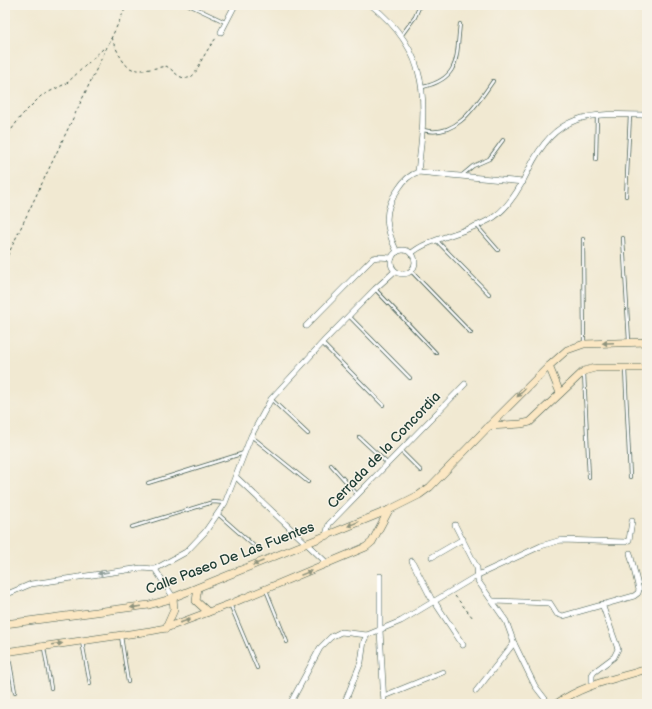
<svg xmlns="http://www.w3.org/2000/svg" width="652" height="709" font-family="'Balsamiq Sans',sans-serif">
<style>
.lines{fill:none;stroke-linecap:round;stroke-linejoin:round}
.lane-casing{stroke:#3e574c;stroke-width:4}
.street-casing{stroke:#3e574c;stroke-width:6}
.secondary-casing{stroke:#3e574c;stroke-width:8}
.path{stroke:#3e574c;stroke-width:1;stroke-dasharray:3 3;stroke-linecap:butt}
.lane{stroke:#fff;stroke-width:2.5}
.street{stroke:#fff;stroke-width:5}
.secondary{stroke:#fbe7c3;stroke-width:7}
.oneway{fill:#8d927c}
.oneway2{fill:#8f9e9a}
.labels{text-anchor:middle;dominant-baseline:central;stroke-width:3;stroke-linejoin:round;paint-order:stroke}
.street-label{font-size:14px;fill:#1f3d34;stroke:#f7f3e8}
</style>
<rect width="100%" height="100%" fill="#f7f3e8"/>
<filter id="ink" filterUnits="userSpaceOnUse"><feTurbulence type="fractalNoise" baseFrequency=".025" numOctaves="2"/><feDisplacementMap in="SourceGraphic" scale="8" xChannelSelector="R" yChannelSelector="G"/><feConvolveMatrix kernelMatrix="1 2 1 2 8 2 1 2 1" color-interpolation-filters="sRGB"/></filter>
<filter id="wash" filterUnits="userSpaceOnUse"><feTurbulence type="fractalNoise" baseFrequency=".012" numOctaves="4" result="noise"/><feDisplacementMap in="SourceGraphic" scale="16" xChannelSelector="R" yChannelSelector="G"/><feGaussianBlur stdDeviation="0.9" result="paint"/><feColorMatrix in="noise" values="0 0 0 0 0 0 0 0 0 0 0 0 0 0 0 0 0 1.4 0 .05"/><feComposite in="paint" operator="in"/></filter>
<g filter="url(#wash)">
<rect width="100%" height="100%" fill="#f1e9d2"/>
</g>
<g filter="url(#ink)">
<g class="lines">
<g class="lane-casing">
<g id="lane">
<polyline points="189,5 225,22"/>
<polyline points="401,36 415,17 420,5"/>
<path d="M423,87C461,78 456,57 460,24"/>
<path d="M423,130C457,139 476,105 493,81"/>
<polyline points="596,159 597,115"/>
<polyline points="461,176 473,166 489,159 503,140"/>
<polyline points="626,196 630,115"/>
<polyline points="477,226 498,250"/>
<polyline points="623,238 629,341"/>
<polyline points="583,239 584,344"/>
<polyline points="437,241 489,294"/>
<polyline points="411,271 471,333"/>
<polyline points="375,289 436,353"/>
<polyline points="349,316 410,378"/>
<polyline points="322,343 383,405"/>
<polyline points="625,369 630,477"/>
<polyline points="584,373 589,477"/>
<polyline points="272,400 308,434"/>
<polyline points="251,436 308,482"/>
<polyline points="359,437 387,463"/>
<polyline points="400,450 421,471"/>
<polyline points="331,465 357,494"/>
<polyline points="148,483 244,453"/>
<polyline points="218,514 253,545"/>
<polyline points="132,527 213,502 225,503"/>
<polyline points="266,590 287,642"/>
<polyline points="230,604 257,668"/>
<polyline points="121,636 128,682"/>
<polyline points="82,642 90,684"/>
<polyline points="44,648 51,688"/>
<polyline points="8,652 15,692"/>
</g>
</g>
<g class="street-casing">
<g id="street">
<path d="M371,5C432,53 426,103 418,172"/>
<polyline points="221,32 235,5"/>
<circle cx="403" cy="262" r="12"/>
<path d="M397,252C385,227 382,211 399,188C404,180 409,175 418,172L523,182"/>
<path d="M411,254C425,239 474,231 494,217C510,206 520,188 528,171C556,112 588,113 647,115"/>
<polyline points="306,326 373,258 379,257 392,258"/>
<polyline points="236,477 328,564"/>
<polyline points="455,525 477,568 478,581 506,621 514,643 535,686 549,704"/>
<polyline points="326,535 329,524 465,384"/>
<polyline points="432,557 463,539"/>
<polyline points="412,561 433,602"/>
<polyline points="155,569 173,597"/>
<polyline points="380,576 380,630 384,704"/>
<polyline points="5,595 31,584 141,568 155,569 166,563 186,552 205,532 225,503 251,436 271,399 325,340 375,289 395,271"/>
<polyline points="434,601 463,645"/>
<polyline points="493,601 550,603 557,614 563,616 634,596 638,593 639,590 630,553"/>
<polyline points="592,684 592,675 594,672 614,657 618,649 602,604"/>
<polyline points="476,691 514,643"/>
<polyline points="384,696 443,672"/>
<polyline points="290,704 320,648 331,637 341,632 367,635 401,621 478,575 541,546 561,540 625,542 629,540 632,521"/>
<polyline points="344,704 361,662 364,641 367,635"/>
</g>
</g>
<g class="secondary-casing">
<g id="secondary">
<polyline points="549,366 560,393"/>
<polyline points="489,426 521,424 530,422 584,371 595,368 647,368"/>
<polyline points="198,588 196,601 208,612"/>
<polyline points="5,624 149,605 167,600 389,510 419,495 430,487 489,426 549,366 567,350 584,344 647,342"/>
<polyline points="166,628 174,610 173,597"/>
<polyline points="5,652 150,631 166,628 230,604 366,547 372,542 389,510"/>
<path d="M556,704C584,684 615,679 647,669"/>
</g>
</g>
<g class="path">
<path d="M111,38C128,73 127,74 166,66C172,69 176,75 181,77C196,83 198,64 204,56C208,49 212,43 217,37"/>
<polyline points="5,139 21,116 41,96 67,83 105,47"/>
<polyline points="5,261 127,5"/>
<polyline points="455,596 473,618"/>
</g>
<use href="#lane" class="lane"/>
<use href="#street" class="street"/>
<use href="#secondary" class="secondary"/>
</g>
<defs><path id="oneway-solid" d="M-6-.8H1V-3.2L6.5 0L1 3.2V.8H-6Z"/></defs>
<g class="oneway">
<use href="#oneway-solid" transform="translate(608 343) rotate(177)"/>
<use href="#oneway-solid" transform="translate(521 393) rotate(135)"/>
<use href="#oneway-solid" transform="translate(353 524) rotate(158)"/>
<use href="#oneway-solid" transform="translate(258 563) rotate(158)"/>
<use href="#oneway-solid" transform="translate(306 573) rotate(-22)"/>
<use href="#oneway-solid" transform="translate(136 607) rotate(173)"/>
<use href="#oneway-solid" transform="translate(185 621) rotate(-20)"/>
<use href="#oneway-solid" transform="translate(57 644) rotate(-7)"/>
</g>
<use class="oneway2" href="#oneway-solid" transform="translate(103 573) rotate(171)"/>
</g>
<g class="labels">
<g class="street-label">
<text transform="translate(384 450) rotate(-46)">Cerrada de la Concordia</text>
<text transform="translate(230 558) rotate(-21)">Calle Paseo De Las Fuentes</text>
</g>
</g>
<rect width="652" height="709" fill="none" stroke="#f7f3e8" stroke-width="20"/>
</svg>
